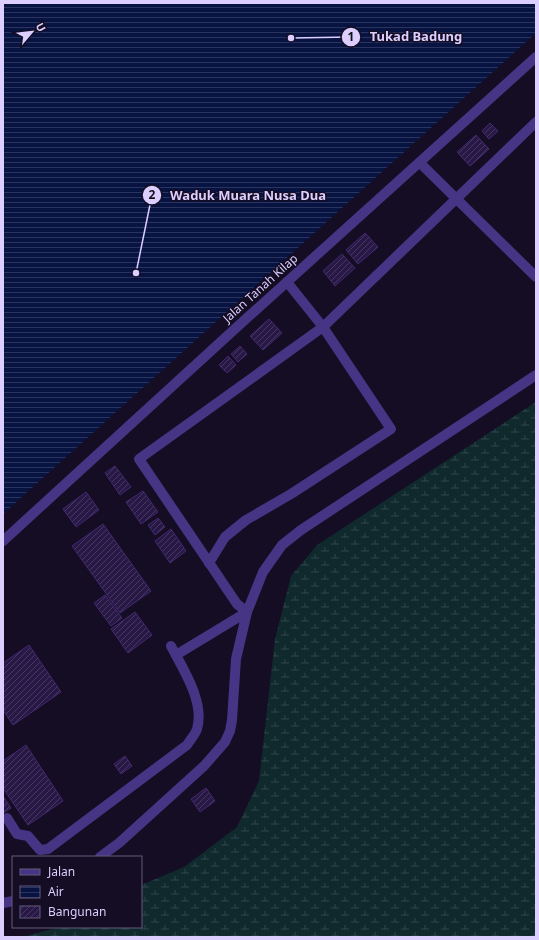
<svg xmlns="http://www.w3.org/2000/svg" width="539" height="940" font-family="'Noto Sans',sans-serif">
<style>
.wetland{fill:url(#wetland-marsh)}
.water{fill:url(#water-rules)}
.building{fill:url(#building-hatch);stroke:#432872}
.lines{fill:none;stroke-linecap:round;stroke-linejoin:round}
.minor{stroke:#453584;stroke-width:10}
.labels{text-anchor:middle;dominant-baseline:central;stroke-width:3;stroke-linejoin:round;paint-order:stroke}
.street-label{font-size:12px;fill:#dcceff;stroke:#140d23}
.leader{fill:none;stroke:#dcceff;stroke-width:1.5}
.callout-dot{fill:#dcceff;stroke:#140d23;stroke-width:1.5}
.mark-label{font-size:12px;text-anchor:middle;font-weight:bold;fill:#111}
.callout-label{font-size:13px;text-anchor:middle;font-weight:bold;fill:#dcceff;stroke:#140d23;stroke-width:3;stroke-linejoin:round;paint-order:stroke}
</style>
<defs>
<pattern id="wetland-marsh" width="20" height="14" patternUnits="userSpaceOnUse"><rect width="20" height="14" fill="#0f292d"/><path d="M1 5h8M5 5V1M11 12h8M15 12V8" fill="none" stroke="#31474c"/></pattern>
<pattern id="water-rules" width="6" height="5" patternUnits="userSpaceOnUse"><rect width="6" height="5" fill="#071341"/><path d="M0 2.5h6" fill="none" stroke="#2b345e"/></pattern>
<pattern id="building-hatch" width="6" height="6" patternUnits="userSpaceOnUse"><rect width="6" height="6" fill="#281845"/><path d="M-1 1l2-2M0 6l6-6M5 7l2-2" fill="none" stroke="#473861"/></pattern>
</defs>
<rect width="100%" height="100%" fill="#140d23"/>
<polygon class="wetland" points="536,402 536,937 22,937 60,927 141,927 141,885 184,867 237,827 259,781 275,639 291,576 317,545"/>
<polygon class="water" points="3,3 536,3 536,33 3,514"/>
<g class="building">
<polygon points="490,123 498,131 489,139 482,131"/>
<polygon points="476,135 489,149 470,166 457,152"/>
<polygon points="365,233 378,247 358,264 346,250"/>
<polygon points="342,254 355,268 335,286 323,271"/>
<polygon points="269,319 282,333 263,350 250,336"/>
<polygon points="240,346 247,354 238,362 231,354"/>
<polygon points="228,356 236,365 227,373 219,365"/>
<polygon points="115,466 131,487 120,495 105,473"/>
<polygon points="143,491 158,512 141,524 126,502"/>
<polygon points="86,492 99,510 76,527 63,509"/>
<polygon points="158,518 165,527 155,535 148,525"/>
<polygon points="103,524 151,591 120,613 72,546"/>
<polygon points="171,529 186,551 170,563 155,541"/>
<polygon points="105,595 122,618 111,626 94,603"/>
<polygon points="135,612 152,635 128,653 111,629"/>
<polygon points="29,645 61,692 13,725 3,710 3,663"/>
<polygon points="26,745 63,801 28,825 3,788 3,761"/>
<polygon points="125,756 132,766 121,774 114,764"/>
<polygon points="206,788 215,801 200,812 191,799"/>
<polygon points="3,796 11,808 3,813"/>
</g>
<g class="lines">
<g class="minor">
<polyline points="420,163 536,277"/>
<polyline points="3,541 237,327 536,57"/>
<polyline points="209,563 225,537 246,520 291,494 391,429 323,327 287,282"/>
<polyline points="176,655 247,612 237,604 139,459 323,327 536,122"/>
<path d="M7,818L17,834L28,836L40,850L48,849L187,745C190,740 195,735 197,729C205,702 183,669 171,646"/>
<polyline points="100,857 119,843 204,766 225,742 230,731 232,720 236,659 247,612 263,572 282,545 301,530 536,375"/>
<polyline points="3,903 13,901"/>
</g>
</g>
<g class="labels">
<g class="street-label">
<text transform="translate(260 288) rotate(-42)">Jalan Tanah Kilap</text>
</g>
</g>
<path class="leader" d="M291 38L351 37M136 273L152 195"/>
<g class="callout-dot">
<circle cx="291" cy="38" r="4"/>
<circle cx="136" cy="273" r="4"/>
<circle cx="351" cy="37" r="10"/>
<circle cx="152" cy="195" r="10"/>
</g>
<g class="mark-label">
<text x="351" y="41">1</text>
<text x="152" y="199">2</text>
</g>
<g class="callout-label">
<text x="416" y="41">Tukad Badung</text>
<text x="248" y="200">Waduk Muara Nusa Dua</text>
</g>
<rect width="539" height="940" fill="none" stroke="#dcceff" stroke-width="8"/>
<rect x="12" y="856" width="130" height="72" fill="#140d23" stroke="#645a7b"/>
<rect x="20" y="869" width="20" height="6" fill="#453584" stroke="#645a7b"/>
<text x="48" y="876" font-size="12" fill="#dcceff">Jalan</text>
<rect x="20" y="886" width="20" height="12" fill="url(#water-rules)" stroke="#645a7b"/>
<text x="48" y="896" font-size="12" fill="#dcceff">Air</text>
<rect x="20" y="906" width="20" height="12" fill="url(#building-hatch)" stroke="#645a7b"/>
<text x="48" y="916" font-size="12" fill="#dcceff">Bangunan</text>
<g transform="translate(32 32) rotate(62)" stroke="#140d23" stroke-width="3" paint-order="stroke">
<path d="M0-3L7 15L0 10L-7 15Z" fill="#dcceff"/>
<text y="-6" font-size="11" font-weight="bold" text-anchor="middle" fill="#dcceff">U</text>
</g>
</svg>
